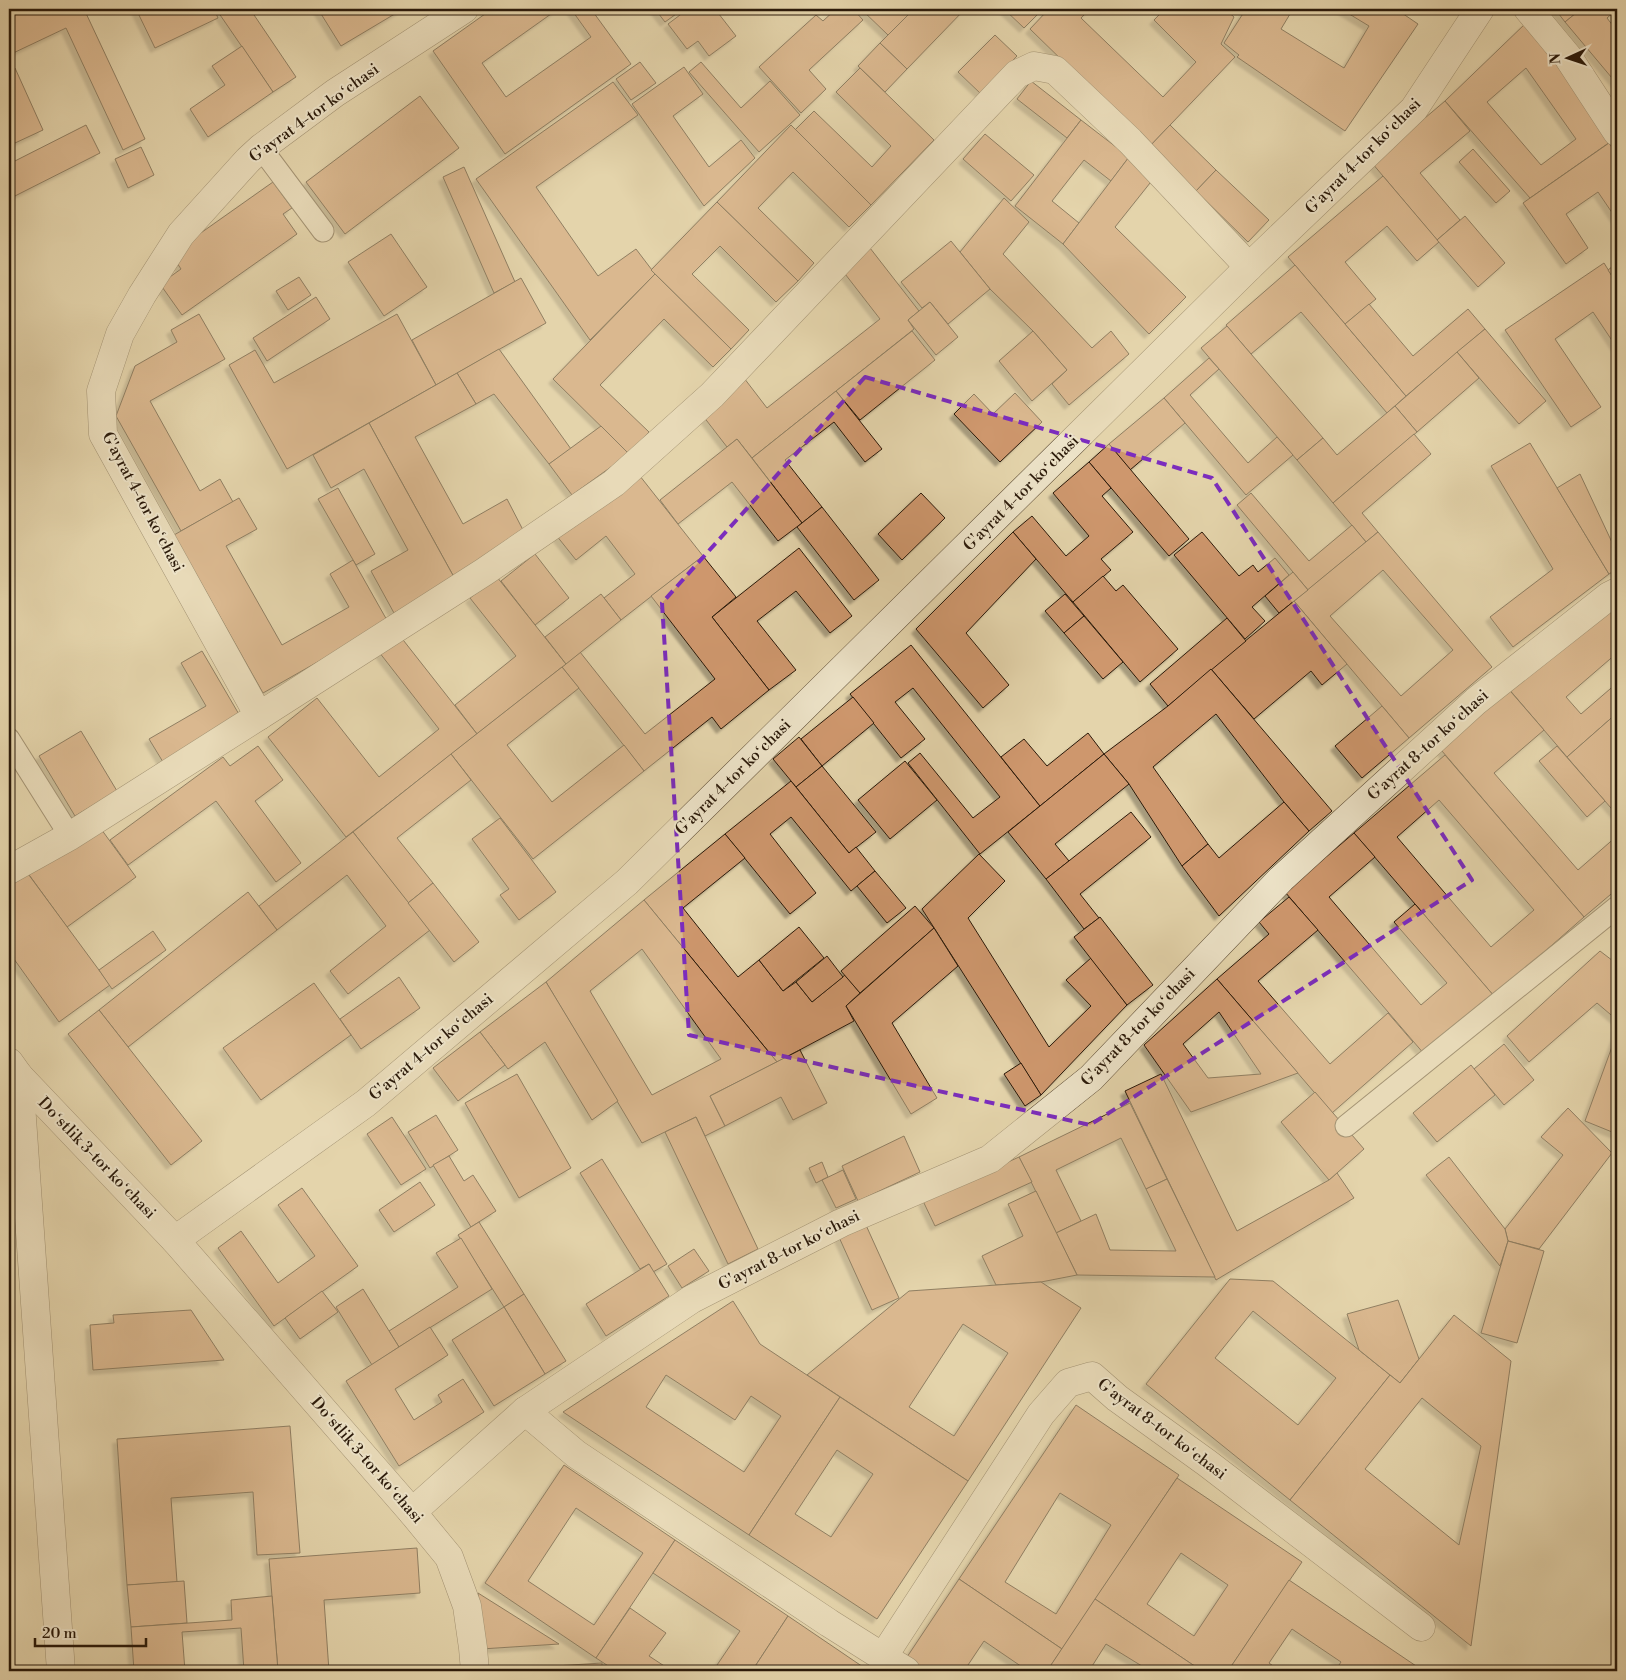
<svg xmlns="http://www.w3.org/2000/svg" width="1626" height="1680" font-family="'Libre Bodoni',serif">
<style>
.building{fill:#ce976d;stroke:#2b1a0a;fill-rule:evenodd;filter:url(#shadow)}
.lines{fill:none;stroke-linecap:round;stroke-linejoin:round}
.service-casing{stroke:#594832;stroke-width:23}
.minor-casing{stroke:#594832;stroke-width:29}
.tertiary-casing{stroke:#594832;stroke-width:29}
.service{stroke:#ede3c8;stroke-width:21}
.minor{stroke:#ede3c8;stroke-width:28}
.tertiary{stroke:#ede3c8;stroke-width:28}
.marked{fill:none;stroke:#7b2cbf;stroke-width:4;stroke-dasharray:10 6;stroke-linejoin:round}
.labels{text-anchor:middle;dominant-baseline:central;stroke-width:4;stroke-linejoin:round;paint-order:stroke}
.street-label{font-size:16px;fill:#2b1a0a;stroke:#ede3c8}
</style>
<defs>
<filter id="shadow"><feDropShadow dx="-4.5" dy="4.5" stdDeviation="1" flood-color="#0004"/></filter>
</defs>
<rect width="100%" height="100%" fill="#e4d4ab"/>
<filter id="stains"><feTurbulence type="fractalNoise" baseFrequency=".004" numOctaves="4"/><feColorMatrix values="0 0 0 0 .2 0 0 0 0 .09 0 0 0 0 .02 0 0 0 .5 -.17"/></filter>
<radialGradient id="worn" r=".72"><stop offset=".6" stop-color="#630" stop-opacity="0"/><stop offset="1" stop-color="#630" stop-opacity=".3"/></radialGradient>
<g class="building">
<polygon points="13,9 84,9 145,139 123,150 66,28 9,55 9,11"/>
<polygon points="136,9 214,9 218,18 155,48"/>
<polygon points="216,9 250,9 296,77 273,92"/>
<polygon points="318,9 403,9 341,46"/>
<polygon points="492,9 558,9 482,63 506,97 591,37 571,9 591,9 631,64 505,154 433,51"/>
<polygon points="655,9 683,9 665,22"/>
<polygon points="688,9 715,9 736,36 709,56 698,41 687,49 668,24"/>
<polygon points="836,9 853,9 863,20 809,70 826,89 801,113 759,67 816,15 823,21"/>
<polygon points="861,9 914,9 888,35"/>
<polygon points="914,9 965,9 907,69 880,43"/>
<polygon points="1004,9 1041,9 1042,10 1024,28"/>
<polygon points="1045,9 1090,9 1081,18 1163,97 1196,62 1154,20 1165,9 1225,9 1234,17 1221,44 1235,57 1150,146 1030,29 1047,11"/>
<polygon points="1246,9 1293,9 1281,29 1344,68 1369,26 1341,9 1396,9 1418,24 1345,131 1237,57 1239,55 1224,43"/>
<polygon points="1555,9 1581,9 1565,22"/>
<polygon points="1581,9 1617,9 1607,18 1617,31 1617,84 1565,22"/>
<path d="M1527,22L1610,142L1530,198L1445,101ZM1526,68L1576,139L1541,165L1487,102Z"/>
<polygon points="995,35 1017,56 981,94 958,72"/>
<polygon points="880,43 907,69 885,92 858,66"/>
<polygon points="242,46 273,92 208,137 190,109 225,85 212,66"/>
<polygon points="640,62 656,83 631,100 616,79"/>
<polygon points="701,62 741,108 770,81 800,115 759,152 689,72"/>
<polygon points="684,67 703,94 673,116 709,167 741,140 755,158 704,206 632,104"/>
<polygon points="15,68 43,130 15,143 9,135 9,71"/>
<polygon points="860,68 934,140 871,205 795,130 814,111 872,167 891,146 836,92"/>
<polygon points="1031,81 1081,120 1067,138 1017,99"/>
<polygon points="613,82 638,115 536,187 598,276 636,249 655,274 590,340 476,179"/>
<polygon points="420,96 459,148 345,234 306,182"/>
<polygon points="1445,101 1470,131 1420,173 1460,220 1437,240 1372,163"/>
<polygon points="1081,120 1129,157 1111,181 1084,160 1052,201 1079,223 1063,244 1015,206"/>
<polygon points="86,125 100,153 9,199 9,164"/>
<polygon points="791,125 871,205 849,227 793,172 758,208 814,263 798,281 717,202"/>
<polygon points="1170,125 1216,170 1196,191 1150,146"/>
<polygon points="985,134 1034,175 1011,201 963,159"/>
<polygon points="1609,143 1617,155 1617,220 1598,192 1566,214 1588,248 1566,264 1523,203"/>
<polygon points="141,147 154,175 128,188 115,159"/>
<polygon points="1473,149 1510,191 1496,203 1459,162"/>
<polygon points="1129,157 1154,178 1115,227 1186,297 1149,334 1063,244"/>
<polygon points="464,167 515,282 494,293 443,177"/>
<polygon points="1216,170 1269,220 1248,242 1196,191"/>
<polygon points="1383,176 1439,242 1417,261 1387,226 1345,262 1376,299 1345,324 1288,257"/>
<polygon points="273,182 292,208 283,214 297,234 182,315 160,284 181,269 171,254"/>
<polygon points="1004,198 1029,222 1003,254 1092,348 1111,331 1129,354 1069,405 1052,384 1067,370 1033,331 990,289 960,252"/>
<polygon points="717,202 798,281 776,302 720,246 692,274 749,330 731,349 651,270"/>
<polygon points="1465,216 1505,263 1478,287 1437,240"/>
<polygon points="391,234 427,287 384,316 348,262"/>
<polygon points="951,241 990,289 948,324 930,302 922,308 901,282"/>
<polygon points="870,248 919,311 908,320 914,329 752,458 737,439 727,447 700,412 744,378 767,408 880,319 842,270"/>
<polygon points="1604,263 1617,284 1617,348 1593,312 1555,339 1601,407 1571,427 1505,330"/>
<polygon points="1617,263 1617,284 1608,270"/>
<polygon points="1295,265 1406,396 1387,413 1301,312 1251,354 1226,325"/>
<polygon points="655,274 731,349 713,367 664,319 600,385 649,432 629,454 553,379"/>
<polygon points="299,277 311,295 288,310 276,291"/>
<polygon points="521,278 546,323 436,385 412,340"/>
<polygon points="316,297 330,319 267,361 253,338"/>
<polygon points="930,302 958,337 936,355 908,320"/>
<polygon points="1369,304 1413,356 1468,309 1485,329 1406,396 1345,324"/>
<polygon points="199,314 225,359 150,401 200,491 220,479 233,502 181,531 116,416 135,366 177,342 171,330"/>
<polygon points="397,314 436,385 287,469 229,365 255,350 274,383"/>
<polygon points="1227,326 1323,438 1297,460 1201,348"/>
<polygon points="1485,329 1546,401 1519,424 1457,352"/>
<polygon points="912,331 935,360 860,420 836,391"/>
<polygon points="1033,331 1067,370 1032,401 999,361"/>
<polygon points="499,349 571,449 549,464 494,394 476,404 457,373"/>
<polygon points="1457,352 1479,378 1417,432 1395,406"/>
<polygon points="1209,358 1219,369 1190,395 1248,463 1277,437 1293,455 1246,495 1164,398"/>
<polygon points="457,373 476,404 415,437 463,524 507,499 523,530 455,579 369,423"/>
<polygon points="836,391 882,449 865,462 834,422 785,460 822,507 802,523 752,458"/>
<polygon points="1015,393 1042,422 1000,462 954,414 974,394 993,414"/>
<polygon points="1164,398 1185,423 1130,470 1109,444"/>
<polygon points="1395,406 1417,432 1333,503 1297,460 1323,438 1337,455"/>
<polygon points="369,423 455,579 394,613 371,571 408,550 364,469 331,488 313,455"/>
<polygon points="601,426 629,454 572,495 549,464"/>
<polygon points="1414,434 1431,454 1362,513 1378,532 1366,542 1333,503"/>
<polygon points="737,439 802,523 778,541 732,482 678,524 660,500"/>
<polygon points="1530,443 1609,574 1513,647 1490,617 1553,569 1491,466"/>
<polygon points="1109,444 1189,539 1169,556 1089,462"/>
<polygon points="1089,462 1111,488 1102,496 1133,532 1101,559 1111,570 1073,602 1013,532 1032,516 1066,556 1089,536 1053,493"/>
<polygon points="636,471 703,556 621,620 604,598 635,574 606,536 576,560 556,535"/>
<polygon points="1580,474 1617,553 1617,569 1609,574 1557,488"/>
<polygon points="338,488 375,554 356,565 318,499"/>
<polygon points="921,493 945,518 902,560 878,534"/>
<polygon points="1251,493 1309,561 1352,525 1366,542 1308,590 1237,505"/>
<polygon points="239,498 257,529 226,546 282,645 349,607 330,574 353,560 388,622 263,693 174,535"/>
<polygon points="822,507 879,580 854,600 797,527"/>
<polygon points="1013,532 1036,559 966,633 1009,685 983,708 916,629"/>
<polygon points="1202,532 1239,576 1253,565 1258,572 1275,558 1289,575 1252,607 1265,621 1245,639 1174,555"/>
<path d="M1378,532L1492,667L1409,738L1294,601ZM1383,570L1453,650L1401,696L1330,616Z"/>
<polygon points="799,548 852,616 830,633 796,591 757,621 796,670 769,690 712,617"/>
<polygon points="535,554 569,598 535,625 501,581"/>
<polygon points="703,556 736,597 712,617 769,690 721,729 712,717 644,771 562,667 580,652 645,734 715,679 651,596"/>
<polygon points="1293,572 1308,590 1279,613 1265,596"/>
<polygon points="1103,576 1116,591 1123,585 1178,649 1140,682 1073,602"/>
<polygon points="497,577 566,664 477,734 455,705 516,656 470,598"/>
<polygon points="601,594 621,620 566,664 545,637"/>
<polygon points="1065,594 1084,616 1064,633 1045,611"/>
<polygon points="1294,601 1347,664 1322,685 1311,671 1254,719 1211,669"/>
<polygon points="1605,604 1617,618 1617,653 1566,697 1581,714 1617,683 1617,713 1567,757 1508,688"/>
<polygon points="1084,616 1123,662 1103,679 1064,633"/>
<polygon points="1227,618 1246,641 1168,706 1150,684"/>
<polygon points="400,636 477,734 346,837 268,737 317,698 379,777 439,729 379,652"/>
<polygon points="911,645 1040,806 980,854 908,763 920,753 973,818 1000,797 913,688 895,702 925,739 901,758 850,694"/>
<polygon points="202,651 240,716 163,762 149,739 206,706 181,663"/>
<polygon points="562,667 579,688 507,745 552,802 624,745 644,771 533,859 451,754"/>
<polygon points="1211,669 1332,811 1309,831 1284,802 1216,714 1153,767 1208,844 1182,866 1129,784 1104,754 1168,706"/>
<polygon points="1505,685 1544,730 1494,773 1578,870 1617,836 1617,889 1584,917 1436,744"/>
<polygon points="853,697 874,723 822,766 801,739"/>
<polygon points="1382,706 1409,738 1362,778 1335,746"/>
<polygon points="1617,713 1617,761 1614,764 1617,767 1617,815 1567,757"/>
<polygon points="81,731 117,791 75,816 39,756"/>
<polygon points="1088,733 1104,754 1040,806 1001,757 1024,739 1047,766"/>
<polygon points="799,737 822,766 796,787 773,759"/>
<polygon points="258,746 283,780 255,801 301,863 276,882 216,801 128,865 110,840 223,757 230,766"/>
<polygon points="1557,746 1605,801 1587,817 1539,761"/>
<polygon points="451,754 471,780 397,838 433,883 408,903 353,832"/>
<polygon points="1104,754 1129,784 1055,844 1069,861 1046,879 1008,832"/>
<path d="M1445,755L1584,917L1494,996L1354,833ZM1439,800L1534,910L1491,947L1397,837Z"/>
<polygon points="905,761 937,800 890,839 858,800"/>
<polygon points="822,766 876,832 849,853 796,787"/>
<polygon points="791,781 849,853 856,847 875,871 851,891 791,817 770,834 816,893 790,914 725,834"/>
<polygon points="1284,802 1309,831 1219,916 1182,866 1208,844 1219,858"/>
<polygon points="1131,812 1151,837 1080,894 1099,918 1084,929 1046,879"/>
<polygon points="500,818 556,892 519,920 500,895 509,889 472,839"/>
<polygon points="96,822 136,877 67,927 27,872"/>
<polygon points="353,832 430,930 348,994 330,971 386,926 347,875 277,930 259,906"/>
<polygon points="1354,833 1375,857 1329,897 1421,1005 1447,983 1394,922 1415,904 1494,996 1425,1055 1285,892"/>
<polygon points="725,834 745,858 683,908 738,977 759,960 783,991 796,982 812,1002 845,975 860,993 846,1006 854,1021 777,1062 644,900"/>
<polygon points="979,854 1005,881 968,918 1049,1047 1091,1006 1066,980 1091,958 1127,1005 1041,1095 922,909"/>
<polygon points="23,867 110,985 59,1022 9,952 9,878"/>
<polygon points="875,871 906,908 887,923 857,886"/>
<polygon points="433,883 479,942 454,962 408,903"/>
<polygon points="248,892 277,930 128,1047 99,1010"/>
<polygon points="1289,897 1318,930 1258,981 1330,1064 1388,1013 1413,1042 1332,1113 1217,979 1269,934 1259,922"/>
<path d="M644,900L777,1062L710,1096L725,1126L705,1136L696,1117L642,1143L546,982ZM642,949L721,1059L652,1095L590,991Z"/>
<polygon points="915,906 934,928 860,993 841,971"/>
<polygon points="1100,917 1153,985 1127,1005 1074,937"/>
<polygon points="799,927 824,958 783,991 759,960"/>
<polygon points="934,928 958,966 892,1023 937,1098 911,1114 846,1006"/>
<polygon points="153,931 166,950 112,989 99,970"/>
<polygon points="1600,951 1617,964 1617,1020 1597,1003 1529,1062 1507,1036"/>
<polygon points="827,956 843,977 812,1002 796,982"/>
<polygon points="399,977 420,1008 361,1049 340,1019"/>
<path d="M1217,979L1298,1073L1191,1112L1144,1045ZM1219,1012L1261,1074L1208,1078L1183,1044Z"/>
<polygon points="546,982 618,1101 592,1120 545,1042 508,1069 480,1032"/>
<polygon points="314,983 351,1035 261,1100 223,1048"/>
<polygon points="99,1010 202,1141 171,1165 68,1034"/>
<polygon points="480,1032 505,1065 458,1101 433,1068"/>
<polygon points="1617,1033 1617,1134 1585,1121"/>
<polygon points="1504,1044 1534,1080 1504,1105 1474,1069"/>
<polygon points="800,1050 827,1103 793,1120 781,1097 725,1126 710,1096"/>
<polygon points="1021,1063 1041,1095 1025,1106 1004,1074"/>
<polygon points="1471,1065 1495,1095 1437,1142 1413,1113"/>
<polygon points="517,1074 571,1168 519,1198 465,1103"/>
<polygon points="1161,1074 1237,1231 1329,1180 1337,1173 1354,1198 1216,1280 1125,1091"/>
<polygon points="1315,1092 1364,1149 1329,1180 1281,1122"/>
<polygon points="1130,1103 1167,1179 1146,1189 1121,1138 1056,1170 1081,1221 1056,1233 1019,1157"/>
<polygon points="1568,1108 1612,1153 1539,1249 1508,1241 1505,1229 1563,1155 1541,1137"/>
<polygon points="436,1115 458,1150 430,1168 408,1132"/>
<polygon points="392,1117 426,1169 401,1185 367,1134"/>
<polygon points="696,1117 758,1249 728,1264 665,1132"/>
<polygon points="904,1136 920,1172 858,1201 842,1166"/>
<polygon points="449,1156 464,1181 473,1175 496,1211 471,1227 433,1165"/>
<polygon points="1019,1157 1032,1182 935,1226 923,1201"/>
<polygon points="1449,1157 1505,1229 1508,1241 1500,1266 1426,1175"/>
<polygon points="602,1159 667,1264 653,1272 649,1264 640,1269 580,1173"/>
<polygon points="822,1162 828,1177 816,1183 809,1168"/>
<polygon points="843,1170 856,1199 836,1208 822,1180"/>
<polygon points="1167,1179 1215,1277 1077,1275 1056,1233 1096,1214 1110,1250 1176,1251 1146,1189"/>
<polygon points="420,1182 435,1205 394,1232 379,1210"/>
<polygon points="302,1188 358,1266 274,1326 218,1248 241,1231 278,1283 315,1256 278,1205"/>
<polygon points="1036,1191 1077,1275 1041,1282 996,1285 982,1256 1023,1236 1008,1204"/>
<polygon points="479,1222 524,1294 504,1307 458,1235"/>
<polygon points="865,1223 899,1298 872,1310 838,1235"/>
<polygon points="461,1238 492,1289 399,1347 389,1331 458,1287 436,1253"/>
<polygon points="1508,1241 1544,1251 1517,1343 1481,1333"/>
<polygon points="694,1249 709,1271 682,1288 668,1266"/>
<polygon points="649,1264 669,1296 606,1336 586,1304"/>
<path d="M1230,1279L1273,1281L1390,1375L1290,1500L1146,1384ZM1253,1311L1336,1378L1298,1425L1215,1358Z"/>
<path d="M1041,1282L1081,1308L968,1481L807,1375L909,1291ZM963,1324L1008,1353L954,1436L909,1407Z"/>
<polygon points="363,1289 399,1347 372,1365 336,1307"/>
<polygon points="322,1291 338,1312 300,1339 285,1318"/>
<polygon points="524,1294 566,1361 545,1374 504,1307"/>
<polygon points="1398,1300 1419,1359 1400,1383 1359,1350 1347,1314"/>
<path d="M733,1301L760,1344L840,1397L749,1535L563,1412ZM666,1375L735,1420L751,1396L781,1416L744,1472L646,1407Z"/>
<polygon points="504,1307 545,1374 494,1406 452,1340"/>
<polygon points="191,1310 224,1360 93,1370 90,1325 114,1323 113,1315"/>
<path d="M1454,1315L1511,1361L1471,1646L1290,1500L1390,1375L1400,1383ZM1422,1398L1481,1446L1459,1545L1365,1469Z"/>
<polygon points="430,1327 448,1355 395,1389 414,1420 442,1402 438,1395 463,1379 484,1412 399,1466 346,1381"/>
<path d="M840,1397L968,1481L877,1619L749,1535ZM837,1450L873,1474L831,1537L795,1514Z"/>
<path d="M1076,1405L1179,1475L1062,1649L959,1579ZM1060,1493L1111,1525L1056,1614L1005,1582Z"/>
<polygon points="290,1426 300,1553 257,1555 253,1492 171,1498 177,1582 127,1585 117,1439"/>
<path d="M564,1465L675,1540L596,1658L485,1583ZM576,1508L643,1553L594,1625L528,1581Z"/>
<path d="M1177,1478L1302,1562L1228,1671H1202L1095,1599ZM1181,1553L1228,1585L1194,1636L1147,1604Z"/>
<polygon points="675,1540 788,1616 752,1671 713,1671 740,1631 653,1573"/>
<polygon points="417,1548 420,1593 324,1600 329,1671 278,1671 269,1559"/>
<polygon points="959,1579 1062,1649 1047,1671 1028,1671 984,1641 964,1671 922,1671 905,1660"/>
<polygon points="1289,1580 1422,1670 1421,1671 1335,1671 1341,1662 1292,1629 1269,1663 1280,1671 1228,1671"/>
<polygon points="184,1581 187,1623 131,1627 127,1585"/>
<polygon points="478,1593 559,1644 481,1649"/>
<polygon points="272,1596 278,1671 244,1671 241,1628 182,1632 185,1671 134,1671 131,1627 232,1620 231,1600"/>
<polygon points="1095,1599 1202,1671 1150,1671 1106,1644 1089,1671 1047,1671"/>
<polygon points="630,1608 666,1633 649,1656 672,1671 616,1671 596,1658"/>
<polygon points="788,1616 869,1671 752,1671"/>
<polygon points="602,1663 602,1671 509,1671 509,1669"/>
</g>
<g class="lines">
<g class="service-casing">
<g id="service">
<polyline points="261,148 323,231"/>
<polyline points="9,739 70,836"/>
<polyline points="1346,1126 1617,907"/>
</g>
</g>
<g class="minor-casing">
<g id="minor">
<polyline points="1528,9 1568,57 1617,132"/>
<polyline points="259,716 484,572 614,483 712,395 1017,74 1034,66 1055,70 1130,141 1249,267"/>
<polyline points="9,870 70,836 259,716 103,434 101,391 120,334 142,295 181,234 248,160 261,148 335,93 464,9"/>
<polyline points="19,1076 175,1240 412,1512 449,1557 467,1606 473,1648 475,1671"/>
<polyline points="175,1240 366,1103 627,882 1249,267 1414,109 1480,9"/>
<polyline points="525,1411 576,1454 829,1623 883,1657 1041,1414 1068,1383 1092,1376 1117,1398 1207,1463 1421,1627"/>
<polyline points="412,1512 525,1411 692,1299 841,1223 990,1159 1091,1078 1281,879 1476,701 1609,596 1617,592"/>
<polyline points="883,1657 906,1671"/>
</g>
</g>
<g class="tertiary-casing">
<polyline id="tertiary" points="9,1062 19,1076 61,1671"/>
</g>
<use href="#service" class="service"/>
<use href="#minor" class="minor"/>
<use href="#tertiary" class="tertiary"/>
</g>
<path d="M0 0H1626V1680H0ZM865,377L1212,478L1472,880L1090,1125L689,1035L662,603Z" fill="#e4d4ab" fill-opacity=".55" fill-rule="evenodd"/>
<path class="marked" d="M865,377L1212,478L1472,880L1090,1125L689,1035L662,603Z"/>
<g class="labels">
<g class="street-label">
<text transform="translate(314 113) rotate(-36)">G'ayrat 4-tor koʻchasi</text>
<text transform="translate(1363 156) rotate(-45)">G'ayrat 4-tor koʻchasi</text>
<text transform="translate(1021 493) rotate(-45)">G'ayrat 4-tor koʻchasi</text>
<text transform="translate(143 502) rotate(62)">G'ayrat 4-tor koʻchasi</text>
<text transform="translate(1428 745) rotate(-42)">G'ayrat 8-tor koʻchasi</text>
<text transform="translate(733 777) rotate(-45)">G'ayrat 4-tor koʻchasi</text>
<text transform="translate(1138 1027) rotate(-46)">G'ayrat 8-tor koʻchasi</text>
<text transform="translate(431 1047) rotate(-40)">G'ayrat 4-tor koʻchasi</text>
<text transform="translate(97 1158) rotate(46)">Doʻstlik 3-tor koʻchasi</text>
<text transform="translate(789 1250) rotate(-27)">G'ayrat 8-tor koʻchasi</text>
<text transform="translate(1162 1429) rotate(37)">G'ayrat 8-tor koʻchasi</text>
<text transform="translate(367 1460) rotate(49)">Doʻstlik 3-tor koʻchasi</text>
</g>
</g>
<rect width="1626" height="1680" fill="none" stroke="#e4d4ab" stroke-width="30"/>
<rect x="10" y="10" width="1606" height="1660" fill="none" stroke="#2b1a0a" stroke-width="2.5"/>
<rect x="15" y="15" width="1596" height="1650" fill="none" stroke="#2b1a0a"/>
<g transform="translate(1568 58) rotate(267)" stroke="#ede3c8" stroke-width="4" paint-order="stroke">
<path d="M0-4L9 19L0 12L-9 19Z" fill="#2b1a0a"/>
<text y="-8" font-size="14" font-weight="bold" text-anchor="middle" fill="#2b1a0a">N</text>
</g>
<path d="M35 1638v8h111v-8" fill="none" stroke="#2b1a0a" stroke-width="2.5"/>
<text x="42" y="1638" font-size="15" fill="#2b1a0a" stroke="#ede3c8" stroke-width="4" paint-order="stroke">20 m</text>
<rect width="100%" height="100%" filter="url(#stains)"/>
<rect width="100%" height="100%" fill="url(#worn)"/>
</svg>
